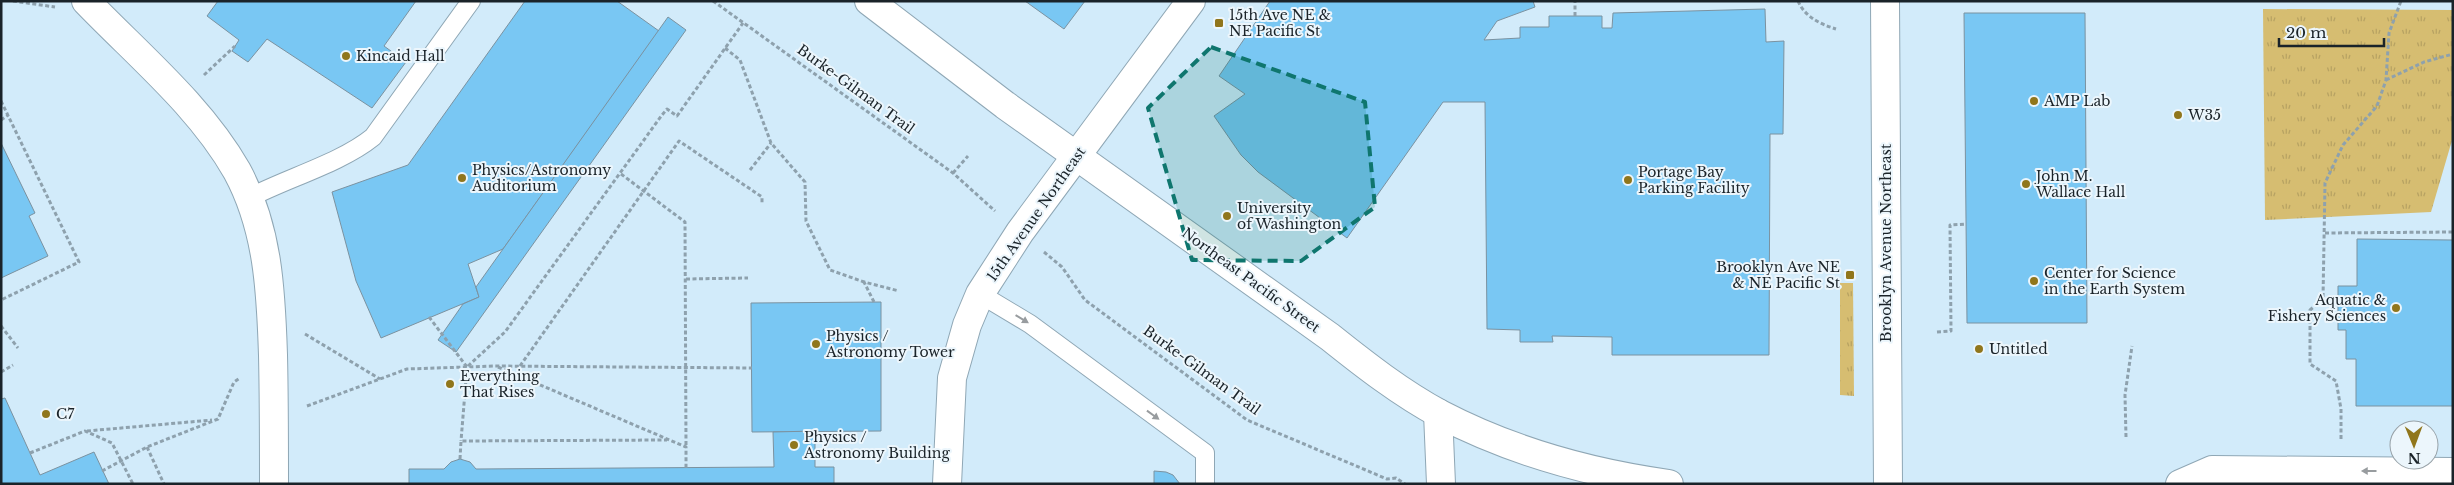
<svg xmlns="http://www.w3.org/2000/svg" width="2454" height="485" font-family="'Libre Baskerville',serif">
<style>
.grass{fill:url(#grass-tufts)}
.building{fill:#79c7f3;stroke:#7b92a0}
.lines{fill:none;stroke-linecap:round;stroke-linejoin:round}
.lane-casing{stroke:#8fa7b5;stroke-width:20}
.street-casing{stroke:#8fa7b5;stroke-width:30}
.secondary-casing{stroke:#8fa7b5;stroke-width:30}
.path{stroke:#8ea1ad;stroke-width:3;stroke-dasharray:4 2.5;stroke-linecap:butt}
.lane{stroke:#fff;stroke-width:18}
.street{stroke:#fff;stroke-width:28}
.secondary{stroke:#fff;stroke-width:28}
.oneway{fill:#989c9f}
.marked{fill:#0f766e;fill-opacity:0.2;stroke:#0f766e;stroke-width:4;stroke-dasharray:10 6;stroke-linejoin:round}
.poi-dot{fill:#90761c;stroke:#ecf6fc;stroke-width:2}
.labels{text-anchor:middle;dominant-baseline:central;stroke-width:4;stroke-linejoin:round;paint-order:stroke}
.poi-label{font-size:14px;fill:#1a2329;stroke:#ecf6fc;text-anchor:start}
.street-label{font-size:14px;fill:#1a2329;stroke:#ecf6fc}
</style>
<defs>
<pattern id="grass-tufts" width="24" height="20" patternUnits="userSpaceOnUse" patternTransform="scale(1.25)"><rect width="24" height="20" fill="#d6bd71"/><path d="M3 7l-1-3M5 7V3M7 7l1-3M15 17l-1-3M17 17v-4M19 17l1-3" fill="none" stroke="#b7a262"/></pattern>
</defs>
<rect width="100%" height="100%" fill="#d2ebfa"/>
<g class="grass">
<polygon points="2263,9 2453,10 2453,137 2431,212 2265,220"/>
<polygon points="1840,283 1853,283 1854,396 1840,395"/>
</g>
<g class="building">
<polygon points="218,1 416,1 384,46 406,62 372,108 267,39 248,62 232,51 239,40 207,16"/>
<polygon points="525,1 617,1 659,31 503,249 468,264 479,297 381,338 356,281 332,192 408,165"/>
<polygon points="1025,1 1085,1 1064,29"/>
<polygon points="1270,1 1533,1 1535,7 1497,21 1484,40 1520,38 1520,27 1549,27 1549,16 1602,16 1602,28 1612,28 1613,13 1765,9 1766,42 1784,41 1783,134 1770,134 1769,355 1612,355 1612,337 1552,336 1553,342 1520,342 1520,330 1487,329 1485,102 1443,102 1347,238 1258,172 1241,155 1214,116 1245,94 1219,76"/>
<polygon points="1964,13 2085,13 2087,323 1967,323"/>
<polygon points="668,17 686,30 456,352 438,340 463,304 479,297 476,287"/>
<polygon points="1,143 35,213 29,216 48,256 1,278"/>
<polygon points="2357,239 2453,240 2453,406 2356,406 2356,359 2346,359 2346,330 2338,330 2338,286 2357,286"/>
<polygon points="881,302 881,431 752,432 751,303"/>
<polygon points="5,398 40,475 94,452 109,484 1,484 1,399"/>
<polygon points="815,431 815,467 834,467 834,484 409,484 409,469 444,469 451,462 460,459 470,462 476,469 774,467 773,432"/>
<polygon points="1154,471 1166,472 1173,475 1180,484 1154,484"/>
</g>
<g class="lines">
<g class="lane-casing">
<g id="lane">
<path d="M249,198C287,178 341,163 373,137L471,1"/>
<polyline points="980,294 1030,324 1205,453 1205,484"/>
</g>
</g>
<g class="street-casing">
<polyline id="street" points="1885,1 1888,484"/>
</g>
<g class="secondary-casing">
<g id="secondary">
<path d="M86,1C138,55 200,106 237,171C268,228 271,291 273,355C274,398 274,441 274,484"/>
<path d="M869,1L1005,105L1330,337C1365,365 1401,393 1440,414C1511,451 1590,473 1669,484"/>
<polyline points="1438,413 1441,484"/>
<polyline points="947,484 952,378 967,325 980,294 1020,232 1191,1"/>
<polyline points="2180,484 2212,470 2453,472"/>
</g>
</g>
<g class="path">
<polyline points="13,1 55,7"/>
<polyline points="713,1 953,173 995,211"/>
<path d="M1798,1C1805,17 1820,24 1836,29"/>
<polyline points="1575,16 1575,1"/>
<polyline points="725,48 740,60 771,143 805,182 806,221 830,270 864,282"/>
<polyline points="204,75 235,46"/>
<polyline points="2386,80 2424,62 2453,54"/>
<polyline points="1,101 79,262 1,300"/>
<polyline points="1,120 8,115"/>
<polyline points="750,170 771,143"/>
<polyline points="953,173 968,156"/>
<polyline points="621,174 685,222 686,447"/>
<polyline points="2325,233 2453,232"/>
<polyline points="1044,252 1062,267 1085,300 1247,420 1387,479 1396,478 1405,484"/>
<polyline points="686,279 748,278"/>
<polyline points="874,302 864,282 899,291"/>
<polyline points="429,317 467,367 461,441"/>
<polyline points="1,326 18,348"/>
<polyline points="1937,332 1951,331 1950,225 1966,224"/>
<polyline points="305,334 380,379"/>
<polyline points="468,366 505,332 662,115 667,109 677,116 743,23"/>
<polyline points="520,366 679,141 762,197 762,203"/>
<polyline points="498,367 686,447 686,468"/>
<polyline points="1,372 13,365"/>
<polyline points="307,406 407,369 495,366 752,368"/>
<polyline points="87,431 212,420"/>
<polyline points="2126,437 2125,395 2132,346"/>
<polyline points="2341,439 2341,409 2336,381 2310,364 2310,310 2323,299 2325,183 2343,145 2377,106 2386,80 2389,33 2401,1"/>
<polyline points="147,447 164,484"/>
<polyline points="30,453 85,431 112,443 133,484"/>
<polyline points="460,459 461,441 667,440"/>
<polyline points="102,471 147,447 218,419 234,382 240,378"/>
</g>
<use href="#lane" class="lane"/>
<use href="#street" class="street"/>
<use href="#secondary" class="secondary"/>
</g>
<defs><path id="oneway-solid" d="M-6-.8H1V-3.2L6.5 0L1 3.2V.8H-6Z" transform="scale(1.25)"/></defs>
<g class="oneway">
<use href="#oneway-solid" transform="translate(1022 319) rotate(31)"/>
<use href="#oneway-solid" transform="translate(1153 415) rotate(36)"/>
<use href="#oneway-solid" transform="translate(2369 471) rotate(-180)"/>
</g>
<path class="marked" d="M1211,47L1365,102L1375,207L1301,261L1192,260L1148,108Z"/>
<g class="poi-dot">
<rect x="1214" y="18" width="10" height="10" rx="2.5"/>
<circle cx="346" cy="56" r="5"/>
<circle cx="2034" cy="101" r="5"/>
<circle cx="2178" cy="115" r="5"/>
<circle cx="462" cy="178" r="5"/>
<circle cx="1628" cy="180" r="5"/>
<circle cx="2026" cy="184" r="5"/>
<circle cx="1227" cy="216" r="5"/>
<rect x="1845" y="270" width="10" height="10" rx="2.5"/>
<circle cx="2034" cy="281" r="5"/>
<circle cx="2396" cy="308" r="5"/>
<circle cx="816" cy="344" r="5"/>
<circle cx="1979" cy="349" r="5"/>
<circle cx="450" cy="384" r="5"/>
<circle cx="46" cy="414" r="5"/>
<circle cx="794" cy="445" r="5"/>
</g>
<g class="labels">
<g class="poi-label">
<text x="1229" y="15">15th Ave NE &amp;<tspan x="1229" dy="16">NE Pacific St</tspan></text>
<text x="356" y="56">Kincaid Hall</text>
<text x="2044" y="101">AMP Lab</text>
<text x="2188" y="115">W35</text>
<text x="472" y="170">Physics/Astronomy<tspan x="472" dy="16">Auditorium</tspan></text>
<text x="1638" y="172">Portage Bay<tspan x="1638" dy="16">Parking Facility</tspan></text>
<text x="2036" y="176">John M.<tspan x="2036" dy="16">Wallace Hall</tspan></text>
<text x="1237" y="208">University<tspan x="1237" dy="16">of Washington</tspan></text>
<text x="1840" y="267" text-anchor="end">Brooklyn Ave NE<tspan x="1840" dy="16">&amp; NE Pacific St</tspan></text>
<text x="2044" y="273">Center for Science<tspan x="2044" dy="16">in the Earth System</tspan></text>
<text x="2386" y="300" text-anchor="end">Aquatic &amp;<tspan x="2386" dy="16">Fishery Sciences</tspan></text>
<text x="826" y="336">Physics /<tspan x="826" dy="16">Astronomy Tower</tspan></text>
<text x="1989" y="349">Untitled</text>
<text x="460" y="376">Everything<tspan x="460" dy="16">That Rises</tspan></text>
<text x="56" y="414">C7</text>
<text x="804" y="437">Physics /<tspan x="804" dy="16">Astronomy Building</tspan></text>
</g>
<g class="street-label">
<text transform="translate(856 89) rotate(36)">Burke-Gilman Trail</text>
<text transform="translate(1036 214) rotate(-55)">15th Avenue Northeast</text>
<text transform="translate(1886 243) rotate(-90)">Brooklyn Avenue Northeast</text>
<text transform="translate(1251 280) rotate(36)">Northeast Pacific Street</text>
<text transform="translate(1202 370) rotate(36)">Burke-Gilman Trail</text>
</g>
</g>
<rect width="2454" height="485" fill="none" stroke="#1a2329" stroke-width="5"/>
<g transform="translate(2414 445) rotate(179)"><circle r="24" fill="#ecf6fc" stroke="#98a2a8"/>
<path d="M0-4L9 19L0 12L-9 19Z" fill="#90761c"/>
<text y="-8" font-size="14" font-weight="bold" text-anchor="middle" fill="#1a2329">N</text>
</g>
<path d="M2279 38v8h105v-8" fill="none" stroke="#1a2329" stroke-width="2.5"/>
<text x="2286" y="38" font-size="15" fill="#1a2329" stroke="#ecf6fc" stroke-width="4" paint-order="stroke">20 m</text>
</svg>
